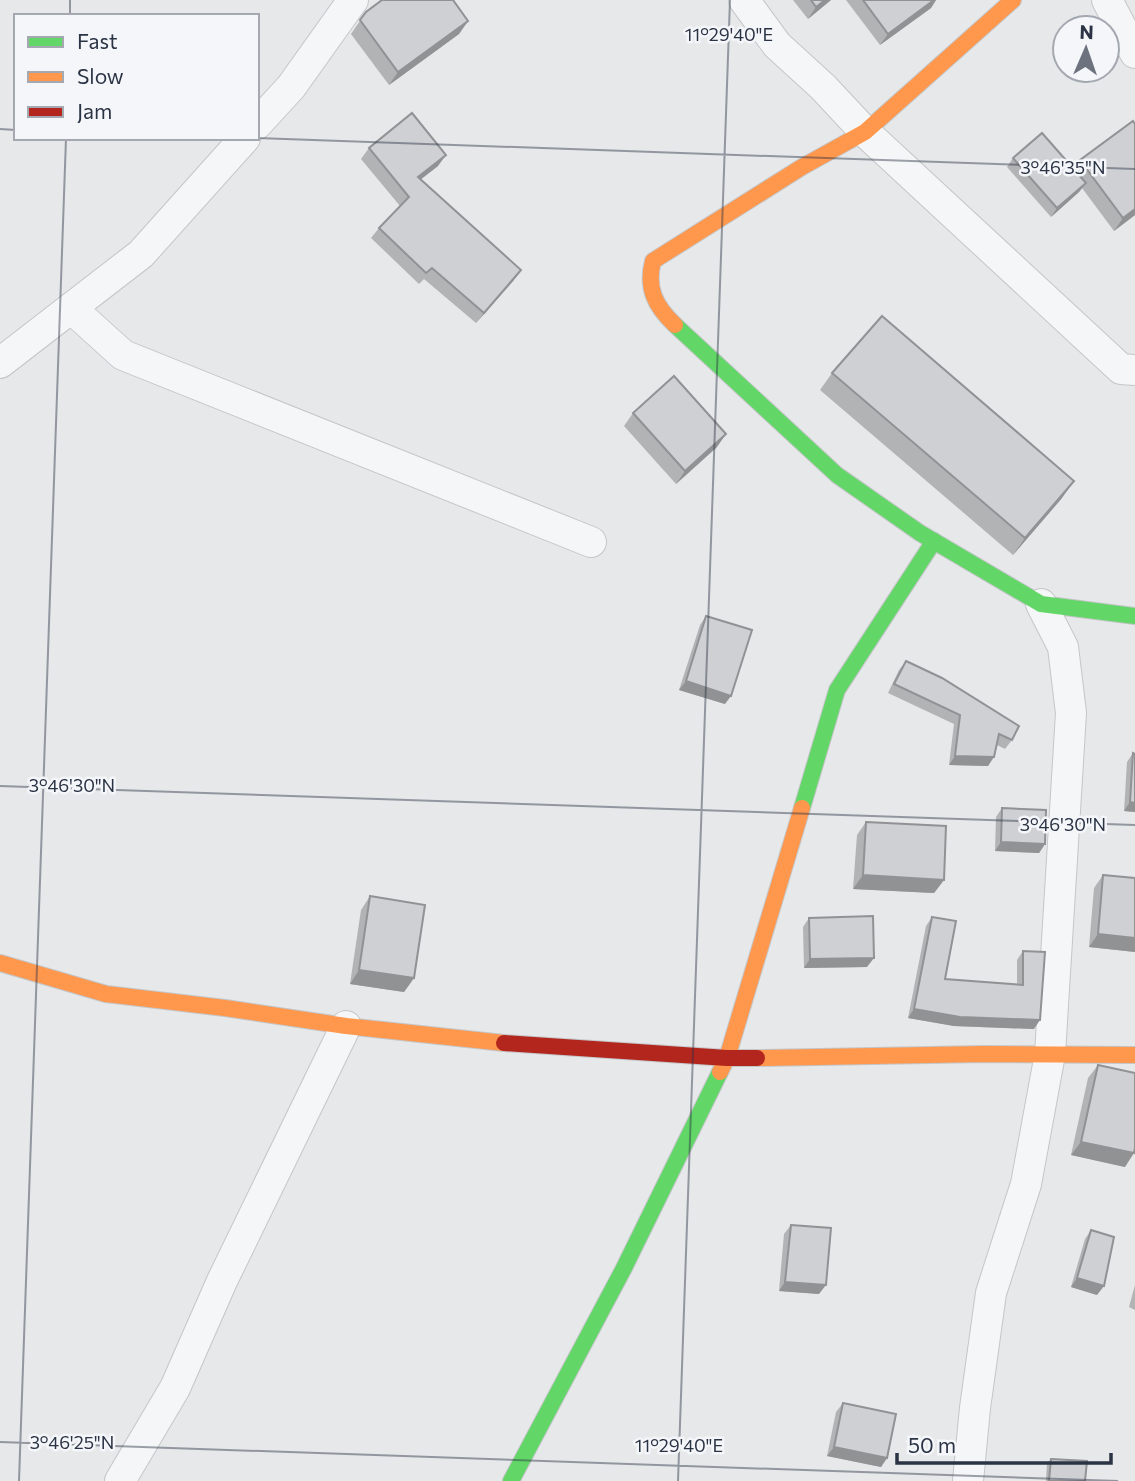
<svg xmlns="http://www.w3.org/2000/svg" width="1135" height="1481" font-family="Commissioner,sans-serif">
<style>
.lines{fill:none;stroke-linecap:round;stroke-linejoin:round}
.street-casing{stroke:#c4c6c8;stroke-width:32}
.fast-casing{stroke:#c4c6c8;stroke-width:18}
.slow-casing{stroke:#c4c6c8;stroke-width:18}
.jam-casing{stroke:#c4c6c8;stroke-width:18}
.street{stroke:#f5f6f7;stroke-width:30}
.fast{stroke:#63d668;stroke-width:16}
.slow{stroke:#ff974d;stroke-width:16}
.jam{stroke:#b3261e;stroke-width:16}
.wall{fill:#b1b3b5}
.shaded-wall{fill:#909294}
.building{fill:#ced0d3;stroke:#909294;stroke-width:2}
.ticks{fill:none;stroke:#2b3445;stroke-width:2;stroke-opacity:0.45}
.ticks-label{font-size:18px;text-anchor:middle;fill:#2b3445;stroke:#f4f6f9;stroke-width:5;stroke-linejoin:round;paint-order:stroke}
</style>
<rect width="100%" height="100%" fill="#e6e8ea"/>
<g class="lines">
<g class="street-casing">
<g id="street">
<polyline points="744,0 777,45 823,87 865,132 1121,369 1135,370"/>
<polyline points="1107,0 1135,53"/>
<polyline points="257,124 291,87 353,0"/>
<polyline points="71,308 123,355 591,542"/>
<polyline points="0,363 141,254 245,138"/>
<polyline points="120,1481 175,1388 222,1281 346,1026"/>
<polyline points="968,1481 975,1408 991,1293 1026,1184 1050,1054 1071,713 1063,647 1041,604"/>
</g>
</g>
<g class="fast-casing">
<g id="fast">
<polyline points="675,325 837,475 920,533 1041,604 1135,616"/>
<polyline points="802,808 837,690 934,541"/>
<polyline points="511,1481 624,1268 720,1072"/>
</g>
</g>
<g class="slow-casing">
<g id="slow">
<path d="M675,325C655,306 646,288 653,261L802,167L865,132L1013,0"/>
<polyline points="0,963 106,994 225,1008 346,1026 504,1043"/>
<polyline points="757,1058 984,1054 1135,1055"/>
<polyline points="720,1072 727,1058 802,808"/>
</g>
</g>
<g class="jam-casing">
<polyline id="jam" points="504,1043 727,1058 757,1058"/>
</g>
<use href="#street" class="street"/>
<use href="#fast" class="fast"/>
<use href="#slow" class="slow"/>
<use href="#jam" class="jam"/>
</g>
<g class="wall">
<polygon points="793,0 831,0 808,19"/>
<polygon points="846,0 936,0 931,8 880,45"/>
<polygon points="366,12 468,21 459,34 389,85 351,34"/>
<polygon points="369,148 438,166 421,179 521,270 513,281 476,323 424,279 419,284 371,238 379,228 400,206 361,159"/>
<polygon points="1013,158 1074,169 1080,160 1135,215 1114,231 1082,188 1079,192 1051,217 1007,167"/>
<polygon points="832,373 1062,498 1013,555 820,390"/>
<polygon points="633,413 717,447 676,484 624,426"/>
<polygon points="706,616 725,704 679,690 700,625"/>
<polygon points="906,661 1012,740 1005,749 997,745 988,766 949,765 954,724 888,693 899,670"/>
<polygon points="1133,753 1135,754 1135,812 1124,811 1127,762"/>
<polygon points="1002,808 1045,844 1039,853 995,851 996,817"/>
<polygon points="866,822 944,880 934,893 853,889 857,835"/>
<polygon points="1103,875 1135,952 1089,947 1094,888"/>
<polygon points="370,896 414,978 404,992 350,984 361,910"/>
<polygon points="932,917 945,979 1017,985 1017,960 1023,951 1034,1029 954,1026 908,1018 926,926"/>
<polygon points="809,918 867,967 804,968 803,927"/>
<polygon points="1098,1065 1125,1167 1071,1155 1088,1078"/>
<polygon points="791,1225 819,1294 779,1291 784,1234"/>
<polygon points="1091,1230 1097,1295 1071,1287 1085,1239"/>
<polygon points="1135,1285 1135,1310 1129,1307"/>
<polygon points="843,1403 887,1458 881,1467 827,1456 836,1412"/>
<polygon points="1051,1459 1085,1481 1046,1481 1047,1463"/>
</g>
<g class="shaded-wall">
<polygon points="825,0 831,0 808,19 816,7"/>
<polygon points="934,0 936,0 931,8 880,45 888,34"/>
<polygon points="468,21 459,34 389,85 398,72"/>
<polygon points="446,155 438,166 411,187 418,177"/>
<polygon points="1086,183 1079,192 1051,217 1057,208"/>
<polygon points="1135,209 1135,215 1114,231 1123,218"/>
<polygon points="521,270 513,281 476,323 484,313"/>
<polygon points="726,434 717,447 676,484 685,471"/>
<polygon points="1074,481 1062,498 1013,555 1025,538"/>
<polygon points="686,681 731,696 725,704 679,690"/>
<polygon points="955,756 994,757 988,766 949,765"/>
<polygon points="1130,802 1135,803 1135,812 1124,811"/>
<polygon points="1001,842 1045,844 1039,853 995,851"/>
<polygon points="863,875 944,880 934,893 853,889"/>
<polygon points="1098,934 1135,938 1135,952 1089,947"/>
<polygon points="874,958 867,967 804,968 810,959"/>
<polygon points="359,970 414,978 404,992 350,984"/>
<polygon points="914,1009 1040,1020 1034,1029 954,1026 908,1018"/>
<polygon points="1081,1142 1134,1153 1125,1167 1071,1155"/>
<polygon points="1077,1278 1104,1286 1097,1295 1071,1287"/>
<polygon points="785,1282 826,1285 819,1294 779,1291"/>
<polygon points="834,1447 887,1458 881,1467 827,1456"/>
</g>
<g class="building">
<polygon points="382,0 453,0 468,21 398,72 360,20 366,12"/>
<polygon points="811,0 825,0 816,7"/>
<polygon points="863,0 934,0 888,34"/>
<polygon points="412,113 446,155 418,177 521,270 484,313 432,268 426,273 379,228 409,197 369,148"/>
<polygon points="1133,121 1135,124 1135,209 1123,218 1080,160"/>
<polygon points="1042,133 1086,183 1057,208 1013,158"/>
<polygon points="882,316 1074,481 1025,538 832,373"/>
<polygon points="674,376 726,434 685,471 633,413"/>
<polygon points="706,616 752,630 731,696 686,681"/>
<polygon points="906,661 942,678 1019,726 1012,740 999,734 994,757 955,756 960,715 894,684"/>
<polygon points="1133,753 1135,754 1135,803 1130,802"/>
<polygon points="1002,808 1046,810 1045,844 1001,842"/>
<polygon points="866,822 946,826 944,880 863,875"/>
<polygon points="1103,875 1135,878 1135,938 1098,934"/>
<polygon points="370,896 425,905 414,978 359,970"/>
<polygon points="873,916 874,958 810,959 809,918"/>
<polygon points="932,917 956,921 945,979 1023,985 1023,951 1045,952 1040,1020 960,1017 914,1009"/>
<polygon points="1098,1065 1135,1073 1135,1148 1134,1153 1081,1142"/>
<polygon points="791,1225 831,1228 826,1285 785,1282"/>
<polygon points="1091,1230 1114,1237 1104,1286 1077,1278"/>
<polygon points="843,1403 896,1414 887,1458 834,1447"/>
<polygon points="1051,1459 1087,1461 1085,1481 1049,1481"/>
</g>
<path class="ticks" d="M70,16V0M0,129L16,130M257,138L1135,169M0,786L1135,825M0,1442L1118,1481M19,1481L66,138M678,1481L730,0"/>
<g class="ticks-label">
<text x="729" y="41">11°29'40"E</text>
<text x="1063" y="174">3°46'35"N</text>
<text x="72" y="792">3°46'30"N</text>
<text x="1063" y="831">3°46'30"N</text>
<text x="72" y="1449">3°46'25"N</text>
<text x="679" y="1452">11°29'40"E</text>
</g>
<rect x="14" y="14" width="245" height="126" fill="#f4f6f9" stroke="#a4a8b1" stroke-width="2"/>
<rect x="28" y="37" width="35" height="10" fill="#63d668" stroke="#a4a8b1" stroke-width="2"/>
<text x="77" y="49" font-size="21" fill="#2b3445">Fast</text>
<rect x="28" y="72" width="35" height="10" fill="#ff974d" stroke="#a4a8b1" stroke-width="2"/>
<text x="77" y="84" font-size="21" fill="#2b3445">Slow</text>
<rect x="28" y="107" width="35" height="10" fill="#b3261e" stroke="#a4a8b1" stroke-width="2"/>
<text x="77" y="119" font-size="21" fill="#2b3445">Jam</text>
<g transform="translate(1086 49) rotate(2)"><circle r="33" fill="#f4f6f9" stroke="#a4a8b1" stroke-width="2"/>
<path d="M0-5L12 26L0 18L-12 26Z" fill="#6c737f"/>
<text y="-10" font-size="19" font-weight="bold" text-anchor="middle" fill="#2b3445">N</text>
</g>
<path d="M897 1453v10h214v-10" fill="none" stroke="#2b3445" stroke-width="3.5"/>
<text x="908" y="1453" font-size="21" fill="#2b3445" stroke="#f4f6f9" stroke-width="5" paint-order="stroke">50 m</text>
</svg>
